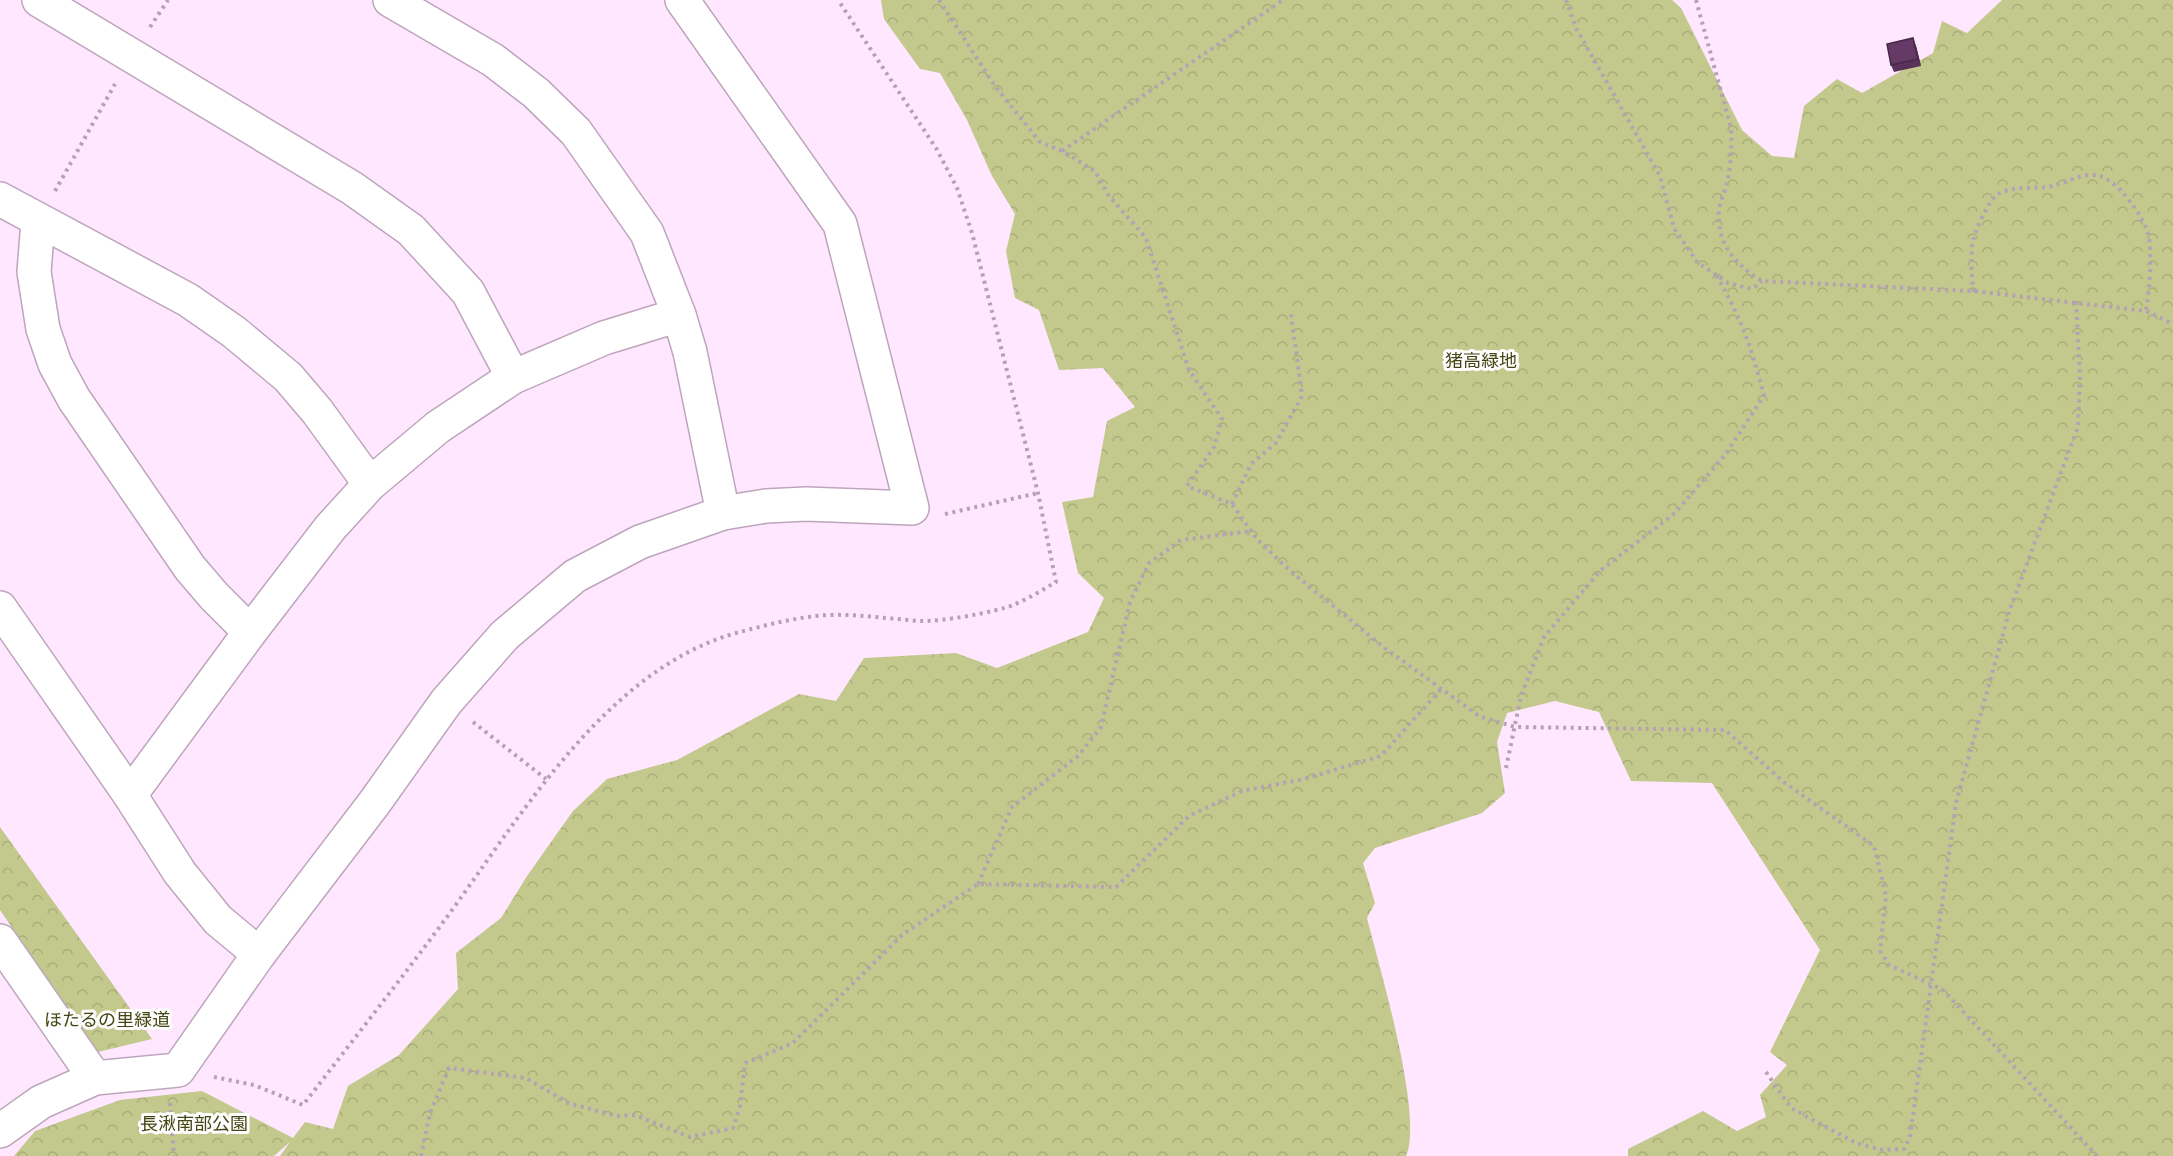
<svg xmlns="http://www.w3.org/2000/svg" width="2173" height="1156" font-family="Karla,'Noto Sans JP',sans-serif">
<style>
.forest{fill:url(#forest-crowns)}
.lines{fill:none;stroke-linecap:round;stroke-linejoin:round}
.minor-casing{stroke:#bda6bc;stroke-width:36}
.path{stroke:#b4a2b4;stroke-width:4;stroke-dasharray:3 4.5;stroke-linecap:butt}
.minor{stroke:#fff;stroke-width:33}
.wall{fill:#583259}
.shaded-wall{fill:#472948}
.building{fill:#663a67;stroke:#472948;stroke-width:1.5}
.labels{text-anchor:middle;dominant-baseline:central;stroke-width:6;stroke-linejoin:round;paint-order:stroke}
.park-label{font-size:18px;fill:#444714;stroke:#fdfdfd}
</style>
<defs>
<pattern id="forest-crowns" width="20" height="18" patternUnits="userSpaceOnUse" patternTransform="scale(1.5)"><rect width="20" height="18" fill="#c3c98c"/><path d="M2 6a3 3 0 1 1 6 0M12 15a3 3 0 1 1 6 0" fill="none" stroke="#a8ad79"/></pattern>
</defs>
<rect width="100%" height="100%" fill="#ffe7ff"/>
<g class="forest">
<path d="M881,0H1672L1681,8L1742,130L1772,156L1794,158L1804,106L1837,79L1862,93L1933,53L1942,21L1967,33L2002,0H2173V1156H1628V1149L1703,1111L1737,1131L1766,1117L1760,1095L1787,1065L1770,1052L1820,950L1712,783L1631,781L1599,712L1555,701L1507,713L1497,742L1505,793L1482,813L1375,848L1363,863L1375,903L1367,918C1379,966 1424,1116 1406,1156H280L290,1142L274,1156H14L35,1131L120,1100L202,1091L293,1138L305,1122L333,1129L348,1086L399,1055L458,989L456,953L501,918L527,876L573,811L607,779L677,760L799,694L836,701L864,658L956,653L997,668L1088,632L1104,598L1078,573L1062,502L1093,497L1107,421L1135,407L1103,368L1059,370L1039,310L1015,298L1006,251L1015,214L992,176L967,120L940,73L920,69L884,19Z"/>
<polygon points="0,827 152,1039 98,1052 0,910"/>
</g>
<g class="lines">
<g class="minor-casing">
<g id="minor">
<polyline points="39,0 352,188 411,230 468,292 513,377"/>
<polyline points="390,0 493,60 536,93 576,132 647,233 679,315 690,352 723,513"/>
<polyline points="0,199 188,300 234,332 288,377 317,411 370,484"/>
<polyline points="38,221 34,272 43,329 55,364 74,399 190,568 214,596 250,632"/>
<polyline points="0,608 130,795 180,873 218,920 259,954"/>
<polyline points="130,795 250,632 330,528 370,484 438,427 513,377 604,338 679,315"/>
<polyline points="0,941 95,1078"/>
<polyline points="0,1131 41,1102 95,1078 178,1070 259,954 375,802 446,702 505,635 575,576 640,542 723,513 766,506 806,504 912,508 840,224 682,0"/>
</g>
</g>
<g class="path">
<polyline points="939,0 995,86 1040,142 1062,151 1095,171 1109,196 1146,238 1189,370 1222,419 1214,447 1187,486 1232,504 1256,538 1289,570 1386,649 1479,716 1515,727 1725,730 1785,783 1874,846 1886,896 1880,951 1889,965 1943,990 2097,1156"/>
<polyline points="1566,0 1576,28 1660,176 1674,228 1697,262 1728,283 1752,289 1762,281"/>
<path d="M1696,0L1731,128C1732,146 1731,165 1727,183C1725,192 1720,201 1719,210C1716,244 1736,265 1762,281L1973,291L2146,311L2173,324"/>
<polyline points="150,27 168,0"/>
<polyline points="1062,151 1283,0"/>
<polyline points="55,191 115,84"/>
<path d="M1974,292C1971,278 1971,261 1972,246C1973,235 1988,200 1998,194C2014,185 2034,190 2052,186C2067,182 2083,172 2100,176C2118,181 2144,217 2148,234C2153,251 2149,294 2146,311"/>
<polyline points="1232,504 1251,464 1276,443 1302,396 1291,314"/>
<polyline points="945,514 1038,493"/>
<polyline points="473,722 546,779"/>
<path d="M1506,768L1521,696L1544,637L1600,571L1675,513L1725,455L1764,396C1752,349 1741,317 1716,275"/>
<polyline points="978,884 1012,807 1078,756 1101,727 1130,602 1149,563 1181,540 1251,531"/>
<polyline points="1766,1072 1791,1108 1856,1143 1883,1150 1904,1149 1910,1137 1956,803 2010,609 2078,427 2080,376 2076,302"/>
<path d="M214,1077L254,1085L303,1105C350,1044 398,983 444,921C520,818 605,670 736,633C766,625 796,617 828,615C859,614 890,619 921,621C938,622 997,612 1013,605C1028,599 1042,590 1056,582L1038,493L972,233L957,188L936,148L838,0"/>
<polyline points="170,1103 174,1156"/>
<polyline points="421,1156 430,1113 449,1068 526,1078 568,1103 617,1116 635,1115 690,1137 733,1128 740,1106 745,1063 793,1043 902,935 978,884 1116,887 1189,816 1242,791 1304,779 1381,756 1441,689"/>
</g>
<use href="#minor" class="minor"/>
</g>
<polygon class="wall" points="1916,46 1921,66 1894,72 1891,65"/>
<polygon class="shaded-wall" points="1913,38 1916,46 1921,66 1918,59"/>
<polygon class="building" points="1913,38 1918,59 1891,65 1887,44"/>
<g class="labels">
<g class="park-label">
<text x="1481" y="361">猪高緑地</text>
<text x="107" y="1020">ほたるの里緑道</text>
<text x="194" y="1124">長湫南部公園</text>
</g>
</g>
</svg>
